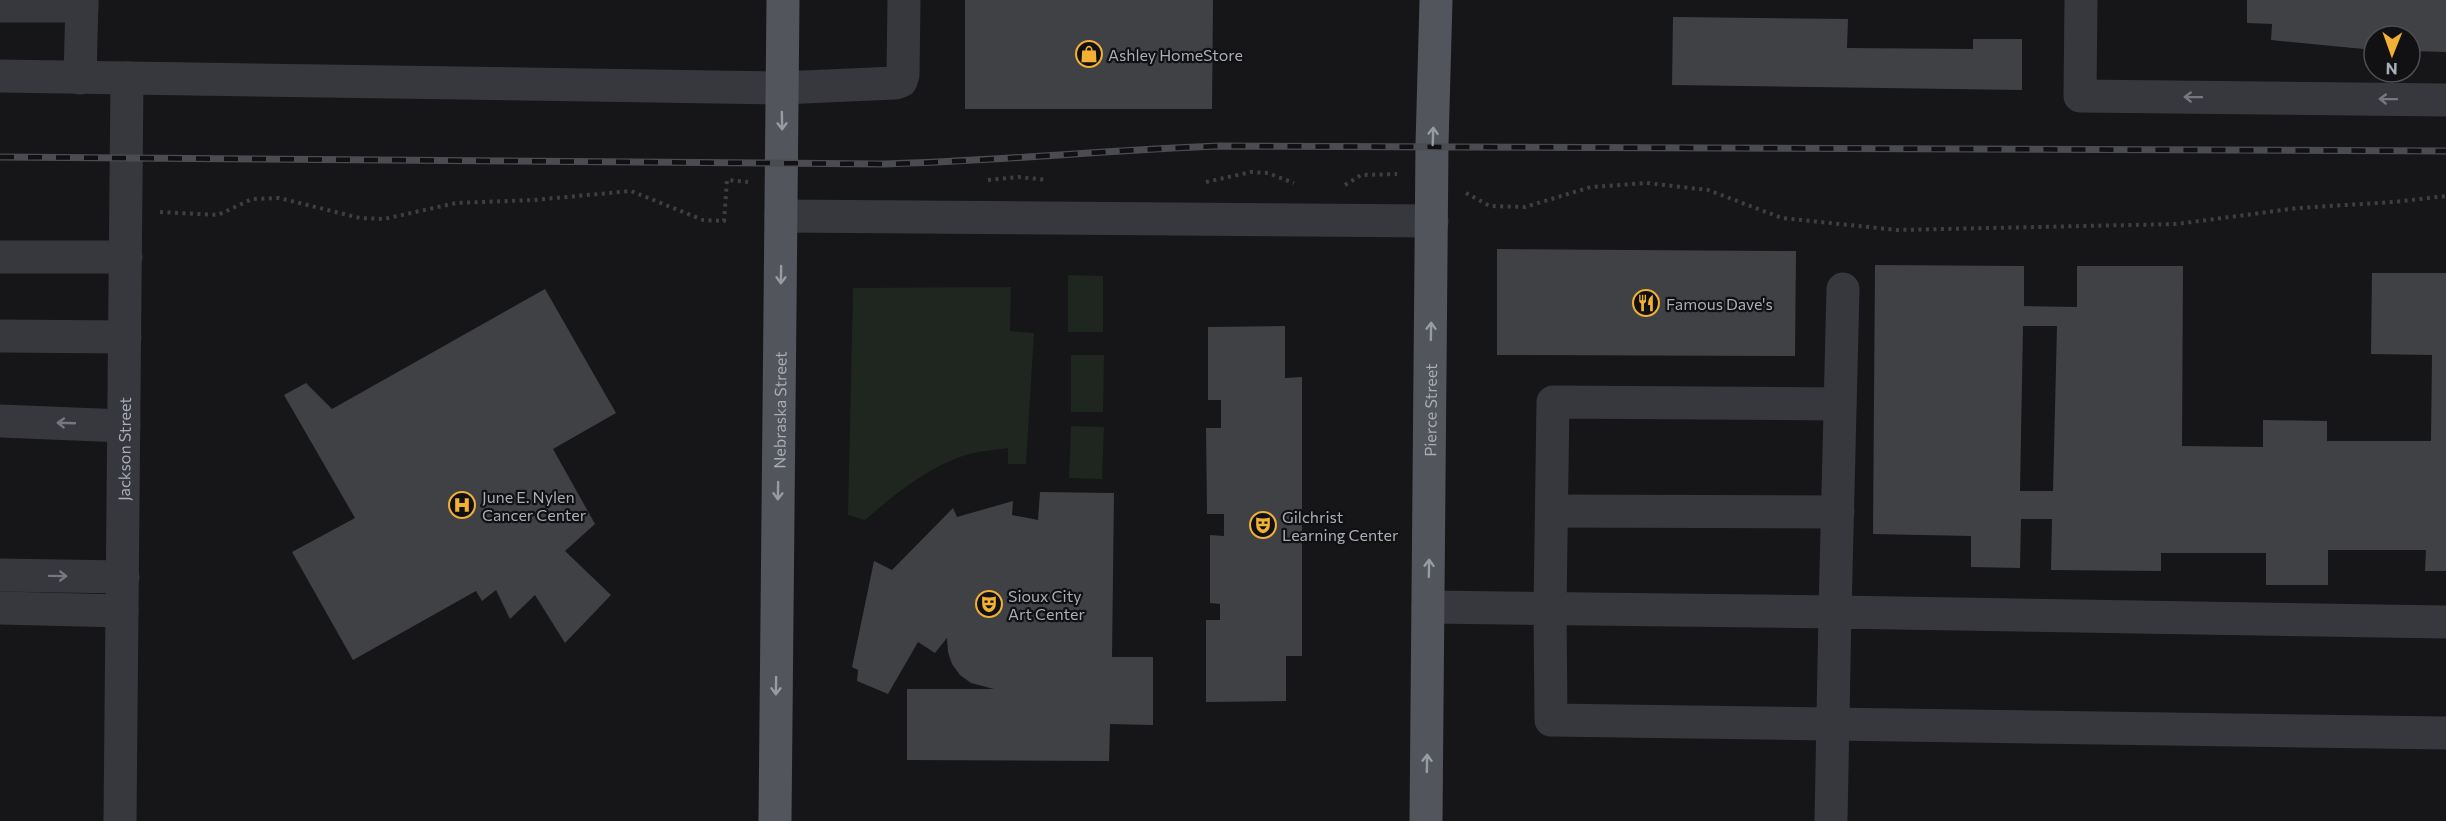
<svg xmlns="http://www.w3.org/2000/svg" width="2446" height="821" font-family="Commissioner,sans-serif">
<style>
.green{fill:#1e261f}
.building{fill:#404145;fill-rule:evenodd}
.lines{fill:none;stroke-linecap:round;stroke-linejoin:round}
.path{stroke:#3d3f44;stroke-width:4;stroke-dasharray:3 4.5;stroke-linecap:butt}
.minor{stroke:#37383d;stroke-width:33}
.major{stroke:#53555c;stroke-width:33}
.rail-casing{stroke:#4a4c52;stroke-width:7}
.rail{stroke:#111113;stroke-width:4.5;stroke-dasharray:14;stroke-linecap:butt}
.oneway{stroke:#757881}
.oneway2{stroke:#979ba6}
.labels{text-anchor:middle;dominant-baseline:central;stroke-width:4.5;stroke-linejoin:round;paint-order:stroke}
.poi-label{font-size:16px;fill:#a8adb8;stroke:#111113;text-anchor:start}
.street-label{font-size:16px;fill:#a8adb8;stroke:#111113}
</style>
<rect width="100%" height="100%" fill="#161618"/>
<g class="green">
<path d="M1068 275 1103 276V332H1068Z"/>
<path d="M1011 287 1010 331 1034 333 1026 464H1008V448C994 450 979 451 966 455 928 467 895 494 865 520L848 515 853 288Z"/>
<path d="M1071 355H1104L1103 412H1071Z"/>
<path d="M1071 426 1104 427 1102 479 1069 478Z"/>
</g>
<g class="building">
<path d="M965 0H1213L1212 109H965Z"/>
<path d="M2247 0H2446V52L2410 51V36H2374V50L2271 40 2272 24 2247 23Z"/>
<path d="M1673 17 1848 19 1847 48 1973 49V39H2022V90L1672 85Z"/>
<path d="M1497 249 1796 251 1795 356 1497 355Z"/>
<path d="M1875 265 2024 266V306L2077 307V266H2183L2182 446 2263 447V420L2327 421V441H2431L2432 355 2371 354 2372 273H2446V571H2425L2426 550H2328V585H2266V553H2161V571L2051 570 2052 519H2021L2020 568 1971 567V536L1873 534ZM2023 326H2057L2053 491H2020Z"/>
<path d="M545 289 616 413 553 449 595 524 565 551 611 595 565 643 535 595 510 619 496 590 482 601 476 591 353 660 292 552 355 518 284 395 306 383 332 409Z"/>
<path d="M1285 326V378L1302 377V656H1286V701L1206 702V620H1220V604L1210 603V535L1224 536V514H1207L1206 428H1221V400H1208V327Z"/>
<path d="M1040 492 1114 493 1112 657H1153V725L1110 724 1109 761 907 760V689H994L971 683 960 675 952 664 948 652 947 638 935 653 918 642 888 694 857 681 858 670 852 667 874 561 892 570 953 508 957 517 1013 501 1012 515 1038 520Z"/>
</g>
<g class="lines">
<g class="path">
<path d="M988 180 1019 177 1047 180"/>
<path d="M1206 182 1251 172 1268 173 1294 183"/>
<path d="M1345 185 1361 175 1397 174"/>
<path d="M1466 193 1490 206 1525 207 1591 187 1647 183 1708 190 1782 218 1897 230 2177 224 2298 208 2394 202 2446 196"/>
<path d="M160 212 218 215 252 199 279 198 360 218 384 219 456 203 534 200 631 191 703 220 724 221 727 180 748 182"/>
</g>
<g class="minor">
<path d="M2081 0 2080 96 2446 100"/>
<path d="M0 6H82"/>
<path d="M0 76 781 88 895 83 901 81 903 75 904 0"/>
<path d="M80 78 82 0"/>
<path d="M781 216 1432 221"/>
<path d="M0 257H126"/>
<path d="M0 336 125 337"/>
<path d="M1840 404 1553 402 1550 608 1551 720 2446 733"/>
<path d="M0 421 124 426"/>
<path d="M1552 511 1838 512"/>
<path d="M0 575 123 577"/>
<path d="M1428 607 1835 612 1843 289"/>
<path d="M0 608 122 611"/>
<path id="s1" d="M120 821 127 78"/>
<path d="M1831 821 1835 612 2446 622"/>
</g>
<g class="major">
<path id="s2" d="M775 821 783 0"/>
<path id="s3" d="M1426 821 1432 145 1436 0"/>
</g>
<defs>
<path id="rail" d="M0 157 885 164C997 161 1108 150 1220 146L2446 151"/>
</defs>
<use href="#rail" class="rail-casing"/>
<use href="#rail" class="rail"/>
</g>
<defs><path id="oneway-shaft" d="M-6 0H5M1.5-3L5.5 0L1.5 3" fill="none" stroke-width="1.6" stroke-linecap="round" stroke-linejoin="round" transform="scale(1.5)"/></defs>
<g class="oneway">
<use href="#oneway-shaft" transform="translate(2193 97) rotate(-179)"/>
<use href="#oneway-shaft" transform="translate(2388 99) rotate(-179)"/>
<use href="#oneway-shaft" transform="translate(66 423) rotate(-178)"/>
<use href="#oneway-shaft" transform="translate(58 576) rotate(1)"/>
</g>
<g class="oneway2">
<use href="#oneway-shaft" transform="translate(782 121) rotate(89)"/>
<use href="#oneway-shaft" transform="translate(1433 136) rotate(-88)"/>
<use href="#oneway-shaft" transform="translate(781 275) rotate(91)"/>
<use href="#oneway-shaft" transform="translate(1431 331) rotate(-89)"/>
<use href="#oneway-shaft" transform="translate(778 491) rotate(91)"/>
<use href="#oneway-shaft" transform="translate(1429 568) rotate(-89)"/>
<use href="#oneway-shaft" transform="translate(776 686) rotate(91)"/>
<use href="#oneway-shaft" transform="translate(1427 763) rotate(-89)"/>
</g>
<defs>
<symbol id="shop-ring" viewBox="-11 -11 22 22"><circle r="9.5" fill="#111113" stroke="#f2b134" stroke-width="1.5"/><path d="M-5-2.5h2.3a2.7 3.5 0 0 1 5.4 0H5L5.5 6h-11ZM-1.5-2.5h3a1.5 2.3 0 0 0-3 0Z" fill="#f2b134"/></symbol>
<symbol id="restaurant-ring" viewBox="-11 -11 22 22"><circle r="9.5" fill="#111113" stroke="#f2b134" stroke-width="1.5"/><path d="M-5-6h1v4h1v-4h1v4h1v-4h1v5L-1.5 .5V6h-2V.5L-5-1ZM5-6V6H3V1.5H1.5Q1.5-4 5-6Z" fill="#f2b134"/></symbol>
<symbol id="hospital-ring" viewBox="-11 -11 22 22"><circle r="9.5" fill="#111113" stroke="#f2b134" stroke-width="1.5"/><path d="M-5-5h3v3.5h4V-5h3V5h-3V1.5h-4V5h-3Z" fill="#f2b134"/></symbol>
<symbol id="theatre-ring" viewBox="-11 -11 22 22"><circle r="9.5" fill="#111113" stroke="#f2b134" stroke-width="1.5"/><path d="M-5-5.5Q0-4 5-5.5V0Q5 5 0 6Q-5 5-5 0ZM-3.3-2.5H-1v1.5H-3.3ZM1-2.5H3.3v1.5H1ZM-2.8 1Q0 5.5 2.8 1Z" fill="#f2b134"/></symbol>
</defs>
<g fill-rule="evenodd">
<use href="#shop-ring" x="1074" y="39" width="30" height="30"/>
<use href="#restaurant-ring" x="1631" y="288" width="30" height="30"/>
<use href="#hospital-ring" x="447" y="490" width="30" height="30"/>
<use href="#theatre-ring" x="1248" y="510" width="30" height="30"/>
<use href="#theatre-ring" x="974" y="589" width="30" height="30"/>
</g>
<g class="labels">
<g class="poi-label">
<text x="1108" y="54">Ashley HomeStore</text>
<text x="1666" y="303">Famous Dave's</text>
<text x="482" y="496">June E. Nylen<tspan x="482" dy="18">Cancer Center</tspan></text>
<text x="1282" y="516">Gilchrist<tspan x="1282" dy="18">Learning Center</tspan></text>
<text x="1008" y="595">Sioux City<tspan x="1008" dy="18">Art Center</tspan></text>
</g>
<g class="street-label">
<text stroke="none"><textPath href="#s2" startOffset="411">Nebraska Street</textPath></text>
<text stroke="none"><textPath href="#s3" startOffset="411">Pierce Street</textPath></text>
<text stroke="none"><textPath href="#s1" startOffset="372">Jackson Street</textPath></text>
</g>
</g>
<g transform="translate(2392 54) rotate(181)"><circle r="28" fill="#111113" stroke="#4d4f55" stroke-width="1.5"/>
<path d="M0-4.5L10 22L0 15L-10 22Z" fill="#f2b134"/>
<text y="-9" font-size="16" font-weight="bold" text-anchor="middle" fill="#a8adb8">N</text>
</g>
</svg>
